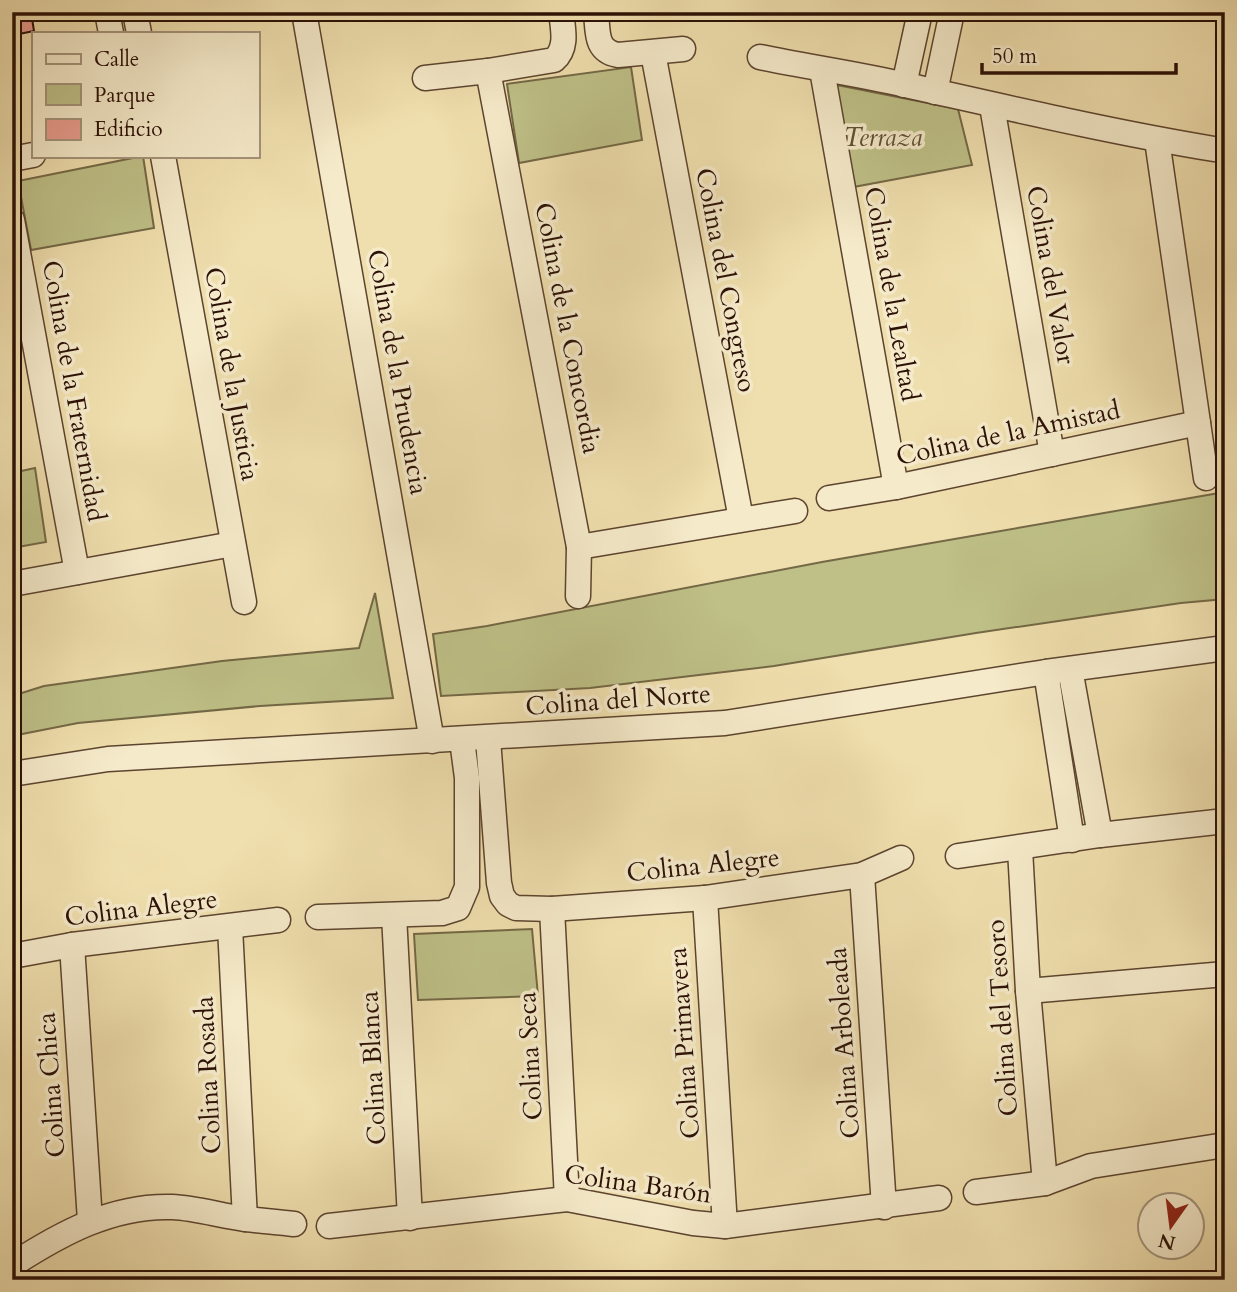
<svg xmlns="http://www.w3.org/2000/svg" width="1237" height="1292" font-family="Cardo,serif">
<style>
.green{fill:#bec087;stroke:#746846;stroke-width:2}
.building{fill:#e99d8e;stroke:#2b1005;stroke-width:2}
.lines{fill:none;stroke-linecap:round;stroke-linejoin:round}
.minor-casing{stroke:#5c442f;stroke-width:27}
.minor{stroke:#f5eaca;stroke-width:24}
.labels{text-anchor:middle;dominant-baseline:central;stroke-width:7;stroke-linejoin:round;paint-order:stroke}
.park-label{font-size:26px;font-style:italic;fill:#5e4e32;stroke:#f5eaca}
.street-label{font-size:26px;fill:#2b1005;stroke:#f5eaca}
</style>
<rect width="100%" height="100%" fill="#f0dfae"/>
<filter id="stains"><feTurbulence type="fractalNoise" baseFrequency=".00286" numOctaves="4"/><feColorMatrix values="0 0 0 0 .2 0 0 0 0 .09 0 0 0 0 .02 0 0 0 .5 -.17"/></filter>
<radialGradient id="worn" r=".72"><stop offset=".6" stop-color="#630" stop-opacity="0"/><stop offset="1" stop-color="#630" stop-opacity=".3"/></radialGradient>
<g class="green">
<path d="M631 67 642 140 519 163 507 84Z"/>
<path d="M832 84 958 109 972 165 848 188Z"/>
<path d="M143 156 154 228 31 250 18 181Z"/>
<path d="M35 468 46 542 12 548V473Z"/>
<path d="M1225 492V599L1181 603 976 633 774 666 590 688 441 696 433 634 487 626 822 562Z"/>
<path d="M375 593 393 698 260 706 78 723 12 736V696L44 686 222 661 359 648Z"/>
<path d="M532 929 538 996 418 1000 414 934Z"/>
</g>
<path class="building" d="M12 12H31L34 31 14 35Z"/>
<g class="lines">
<defs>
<g id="minor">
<path d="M107 12 111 33"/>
<path d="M135 12 139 33"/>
<path d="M304 12 432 741"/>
<path d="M596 12C598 32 595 51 618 55L683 49"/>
<path d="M653 53 741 519"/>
<path d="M760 57C809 67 858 74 906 85 1009 108 1111 132 1214 149"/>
<path d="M822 70 896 487"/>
<path d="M488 71 579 547 578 596"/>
<path d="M425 78 488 71 554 60C568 48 563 29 561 12"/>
<path d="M904 85 920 12"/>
<path d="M935 92 952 12"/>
<path d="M992 106 1052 454"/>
<path d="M1157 140 1206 478"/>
<path d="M163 156 244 602"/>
<path d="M12 159 33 155"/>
<path d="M12 220 77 572"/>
<path d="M829 498 896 487 1198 423"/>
<path d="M579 547 795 511"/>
<path d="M12 584 233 544"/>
<path d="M1070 669 1100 835"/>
<path d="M1046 672 1072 840"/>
<path d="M488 739 499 883 502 896 508 904 516 908 552 909 705 898 862 875 901 858"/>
<path d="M12 774 108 759 725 723 1046 672 1225 648"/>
<path d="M1020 849 1028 991 1045 1183"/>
<path d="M958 856 1100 835 1225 821"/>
<path d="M862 875 884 1207"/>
<path d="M705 898 725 1226"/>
<path d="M552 909 567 1199"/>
<path d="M394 915 410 1218"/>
<path d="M318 917 442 913 458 908 467 887V778L462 740"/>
<path d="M230 927 245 1219"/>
<path d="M72 945 90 1221"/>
<path d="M12 956 72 945 278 920"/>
<path d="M1028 991 1225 974"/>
<path d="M976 1192 1045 1183 1091 1166 1225 1145"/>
<path d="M329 1226 567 1199 693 1223 725 1226 939 1198"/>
<path d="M12 1265C60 1234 112 1205 172 1207 197 1208 221 1216 246 1219 262 1221 278 1222 294 1224"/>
</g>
</defs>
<use href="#minor" class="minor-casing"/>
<use href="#minor" class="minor"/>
</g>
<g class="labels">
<g class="park-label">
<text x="883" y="137">Terraza</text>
</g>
<g class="street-label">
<text transform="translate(1051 275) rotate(80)">Colina del Valor</text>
<text transform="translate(726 280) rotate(79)">Colina del Congreso</text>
<text transform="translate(892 294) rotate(80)">Colina de la Lealtad</text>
<text transform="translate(568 328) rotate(79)">Colina de la Concordia</text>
<text transform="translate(398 372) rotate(80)">Colina de la Prudencia</text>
<text transform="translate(232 374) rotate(80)">Colina de la Justicia</text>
<text transform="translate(74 391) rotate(80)">Colina de la Fraternidad</text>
<text transform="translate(1008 433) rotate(-12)">Colina de la Amistad</text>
<text transform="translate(618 700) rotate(-4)">Colina del Norte</text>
<text transform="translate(703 865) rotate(-6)">Colina Alegre</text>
<text transform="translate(141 908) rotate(-7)">Colina Alegre</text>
<text transform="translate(1002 1018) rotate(-94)">Colina del Tesoro</text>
<text transform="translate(684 1043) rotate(-94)">Colina Primavera</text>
<text transform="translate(844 1043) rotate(-94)">Colina Arboleada</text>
<text transform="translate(530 1056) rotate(-93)">Colina Seca</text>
<text transform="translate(373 1068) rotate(-93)">Colina Blanca</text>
<text transform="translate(208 1075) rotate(-93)">Colina Rosada</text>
<text transform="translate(51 1085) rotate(-94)">Colina Chica</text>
<text transform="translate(638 1184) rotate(8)">Colina Barón</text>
</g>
</g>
<rect width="1237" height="1292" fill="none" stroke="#f0dfae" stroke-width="42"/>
<rect x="14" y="14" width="1209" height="1264" fill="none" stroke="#2b1005" stroke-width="3.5"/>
<rect x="21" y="21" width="1195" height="1250" fill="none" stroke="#2b1005" stroke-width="2"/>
<rect x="32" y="32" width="228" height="126" fill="#f5eaca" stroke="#a4937b" stroke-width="2"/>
<rect x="46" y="54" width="35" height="10" fill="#f5eaca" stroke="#a4937b" stroke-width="2"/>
<text x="94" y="66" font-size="21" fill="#2b1005">Calle</text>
<rect x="46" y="84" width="35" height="21" fill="#bec087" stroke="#a4937b" stroke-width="2"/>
<text x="94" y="102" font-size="21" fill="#2b1005">Parque</text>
<rect x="46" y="119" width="35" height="21" fill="#e99d8e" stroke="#a4937b" stroke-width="2"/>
<text x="94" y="136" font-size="21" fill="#2b1005">Edificio</text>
<g transform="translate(1171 1226) rotate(194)"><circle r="33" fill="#f5eaca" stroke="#a4937b" stroke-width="2"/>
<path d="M0-5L12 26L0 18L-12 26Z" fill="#8f2418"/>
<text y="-10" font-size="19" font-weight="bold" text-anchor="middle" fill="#2b1005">N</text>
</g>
<path d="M982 63v10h194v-10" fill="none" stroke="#2b1005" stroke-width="3.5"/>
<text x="992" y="63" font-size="21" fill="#2b1005" stroke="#f5eaca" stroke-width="5" paint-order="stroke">50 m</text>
<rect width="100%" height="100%" filter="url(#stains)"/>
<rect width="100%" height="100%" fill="url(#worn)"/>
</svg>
